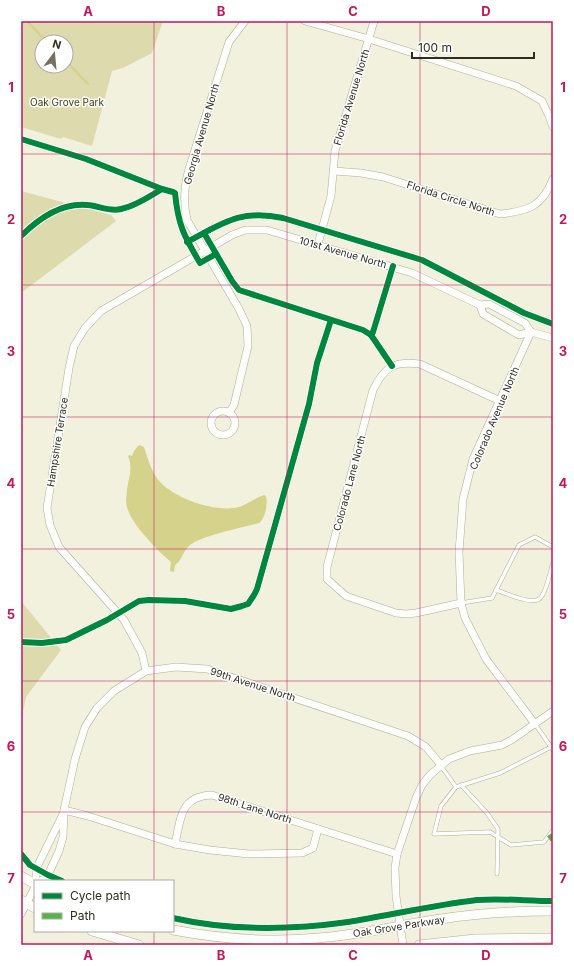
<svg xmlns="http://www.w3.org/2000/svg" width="574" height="966" font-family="Inter,sans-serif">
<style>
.green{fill:#dddaae;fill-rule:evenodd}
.water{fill:#d5d28c}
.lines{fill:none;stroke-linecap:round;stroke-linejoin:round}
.stream{stroke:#d5d28c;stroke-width:2.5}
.service-casing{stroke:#aeae9e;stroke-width:4.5}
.minor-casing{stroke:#aeae9e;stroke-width:8}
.tertiary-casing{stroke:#aeae9e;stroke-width:10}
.service{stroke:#fdfdfa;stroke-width:3.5}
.minor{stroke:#fdfdfa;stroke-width:7}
.tertiary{stroke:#fdfdfa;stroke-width:9}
.quiet{stroke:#56b245;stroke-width:5;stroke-dasharray:10 5;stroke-linecap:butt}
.cycleway-casing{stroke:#fff;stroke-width:8}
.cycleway{stroke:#00873e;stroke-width:6}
.grid{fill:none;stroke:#c2185b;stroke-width:1;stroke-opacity:0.55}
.labels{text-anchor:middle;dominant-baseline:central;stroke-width:3;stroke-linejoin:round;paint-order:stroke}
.street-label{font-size:10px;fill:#2e2d1f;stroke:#fff}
.park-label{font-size:10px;fill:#3f3c15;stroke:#fff}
.neatline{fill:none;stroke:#c2185b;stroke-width:1.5}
.grid-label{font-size:13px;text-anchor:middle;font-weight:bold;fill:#c2185b}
</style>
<rect width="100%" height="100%" fill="#f2f1dd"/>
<g class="green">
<path d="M21 21H163L152 53 123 68 112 71 92 146 63 137 61 139 21 127ZM42 42H66V66H42Z"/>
<path d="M21 191 111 215 116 221 21 293Z"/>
<path d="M21 601 61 650 26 697 21 722Z"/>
</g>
<path class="water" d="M139 445 144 447C148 459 152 474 161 483 177 499 216 513 239 507 248 504 255 498 264 495L266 496C268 504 265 519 259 523 241 528 204 535 190 545 183 550 182 561 175 565L174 572 170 571 171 562C158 551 131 524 127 507 125 501 127 495 127 489 129 477 133 467 128 456L130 455 132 456 134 451Z"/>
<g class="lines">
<g class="stream">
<path d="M27 21 47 42"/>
<path d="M66 61 88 84"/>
</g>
<defs>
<g id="service">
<path d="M496 590C506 593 536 608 542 596 547 588 550 573 553 563"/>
<path d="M461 603 492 598 519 545 535 537 553 547"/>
<path d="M535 724 551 747"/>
<path d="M553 750 551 747 500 773 456 787 441 806 434 834 490 832 511 845 544 842 553 830"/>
<path d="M441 766 456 787"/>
<path d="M461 785 487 813 498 829 497 874"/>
</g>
<g id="minor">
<path d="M305 21 369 39 516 86 542 101 549 116 553 127"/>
<path d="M334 171 361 173 383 177 500 214C528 211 542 207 553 179"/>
<path d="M318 244 331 196 335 151 374 21"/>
<path d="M480 305 483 314 519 335 531 332 553 338"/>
<path d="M531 332 473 459 463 499 459 552 461 603 465 618 486 659 535 724"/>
<circle cx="223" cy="423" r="12"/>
<path d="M229 413 234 405 248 346 247 326 239 309 187 220C183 202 184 186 189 169L229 42 245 21"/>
<path d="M461 603 416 613 406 614 396 613 346 596 327 579V567L373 390C385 366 394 361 420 364L500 401"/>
<path d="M146 671 142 653 124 620 59 547 50 525 47 508 69 368 74 346 85 328 101 311 232 235 245 230H267L412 273 480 305 489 304 525 323 531 332"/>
<path d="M64 810 88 816 175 844 210 850 249 854 302 853 313 848 318 829"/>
<path d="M175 844C181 818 180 796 212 795L397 854"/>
<path d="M36 881V869L63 814"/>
<path d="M41 881 48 875 59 851 63 837 64 810 75 759 85 727 97 708 114 691 146 671 176 667 207 669 408 736 426 747 441 765"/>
<path d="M21 914 35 887"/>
<path d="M403 945 396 896 395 868 397 854 416 798 422 785 430 775 449 759 470 751 502 745 513 739 553 711"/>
</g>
<g id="tertiary">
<path d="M21 876 35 884"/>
<path d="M21 900 35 908"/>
<path d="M173 930C221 939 269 943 318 938 359 935 400 925 441 919 478 913 516 911 553 911"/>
<path d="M92 931 139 945"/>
<path d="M419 945 475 939 553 938"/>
</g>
</defs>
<use href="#service" class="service-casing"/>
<use href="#minor" class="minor-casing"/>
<use href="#tertiary" class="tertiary-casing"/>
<use href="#service" class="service"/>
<use href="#minor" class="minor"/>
<use href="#tertiary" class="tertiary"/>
<path class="quiet" d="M549 835 553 840"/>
<defs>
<g id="cycleway">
<path d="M21 139 86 159 162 189 173 192 175 193C178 225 184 236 200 263L216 254"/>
<path d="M204 233 232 281 239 290 363 330 371 335 392 366"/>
<path d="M21 236C38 219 62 202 88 205 99 206 110 212 121 209 136 206 150 196 162 189"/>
<path d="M187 242C223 223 240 209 283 218L422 260 524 313 553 324"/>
<path d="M371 335 373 332 393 266"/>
<path d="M21 642 42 643 66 640 107 620 139 601 149 600 185 601 231 609 242 606 248 604 254 595 257 589 309 404 317 363 331 320"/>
<path d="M21 854 30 865 48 875 62 881"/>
<path d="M173 918C230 931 291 930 348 922 391 915 434 905 477 900 502 898 528 901 553 901"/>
</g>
</defs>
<use href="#cycleway" class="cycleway-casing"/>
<use href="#cycleway" class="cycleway"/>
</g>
<path class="grid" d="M154 21V881M287 21V945M420 21V945M21 154H553M21 285H553M21 417H553M21 549H553M21 681H553M21 812H553M154 931V945"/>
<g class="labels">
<g class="street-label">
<text transform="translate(351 97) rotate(-73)">Florida Avenue North</text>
<text transform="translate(201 134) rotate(-74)">Georgia Avenue North</text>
<text transform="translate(451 198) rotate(18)">Florida Circle North</text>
<text transform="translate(343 252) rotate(16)">101st Avenue North</text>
<text transform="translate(494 418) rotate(-67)">Colorado Avenue North</text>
<text transform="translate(57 442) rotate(-81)">Hampshire Terrace</text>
<text transform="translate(349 483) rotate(-75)">Colorado Lane North</text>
<text transform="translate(253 684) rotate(18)">99th Avenue North</text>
<text transform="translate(255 808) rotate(18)">98th Lane North</text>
<text transform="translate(399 926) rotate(-9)">Oak Grove Parkway</text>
</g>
<g class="park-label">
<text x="67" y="102">Oak Grove Park</text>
</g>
</g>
<rect width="574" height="966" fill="none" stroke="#ffffff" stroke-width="44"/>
<rect x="34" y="880" width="140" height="52" fill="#ffffff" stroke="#ababa5"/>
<rect x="42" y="893" width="20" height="6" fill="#00873e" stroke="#ababa5"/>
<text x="70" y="900" font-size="12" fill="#2e2d1f">Cycle path</text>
<rect x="42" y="913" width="20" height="6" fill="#56b245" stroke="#ababa5"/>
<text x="70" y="920" font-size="12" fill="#2e2d1f">Path</text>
<g transform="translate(54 54) rotate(16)"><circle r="19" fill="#ffffff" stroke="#ababa5"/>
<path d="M0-3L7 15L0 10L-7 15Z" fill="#737262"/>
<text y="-6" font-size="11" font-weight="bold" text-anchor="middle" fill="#2e2d1f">N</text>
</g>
<path d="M412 52v6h122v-6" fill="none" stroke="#2e2d1f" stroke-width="2"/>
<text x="418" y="52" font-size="12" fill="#2e2d1f" stroke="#ffffff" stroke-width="3" paint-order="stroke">100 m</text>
<rect x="22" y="22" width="530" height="922" class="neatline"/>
<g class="grid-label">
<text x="88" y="16">A</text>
<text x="221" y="16">B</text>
<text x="353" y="16">C</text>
<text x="486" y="16">D</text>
<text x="11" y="92">1</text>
<text x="563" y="92">1</text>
<text x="11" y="224">2</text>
<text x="563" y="224">2</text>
<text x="11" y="356">3</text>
<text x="563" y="356">3</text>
<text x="11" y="488">4</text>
<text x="563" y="488">4</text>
<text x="11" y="619">5</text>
<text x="563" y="619">5</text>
<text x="11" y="751">6</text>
<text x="563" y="751">6</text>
<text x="11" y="883">7</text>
<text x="563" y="883">7</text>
<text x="88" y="960">A</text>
<text x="221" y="960">B</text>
<text x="353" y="960">C</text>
<text x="486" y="960">D</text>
</g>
</svg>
